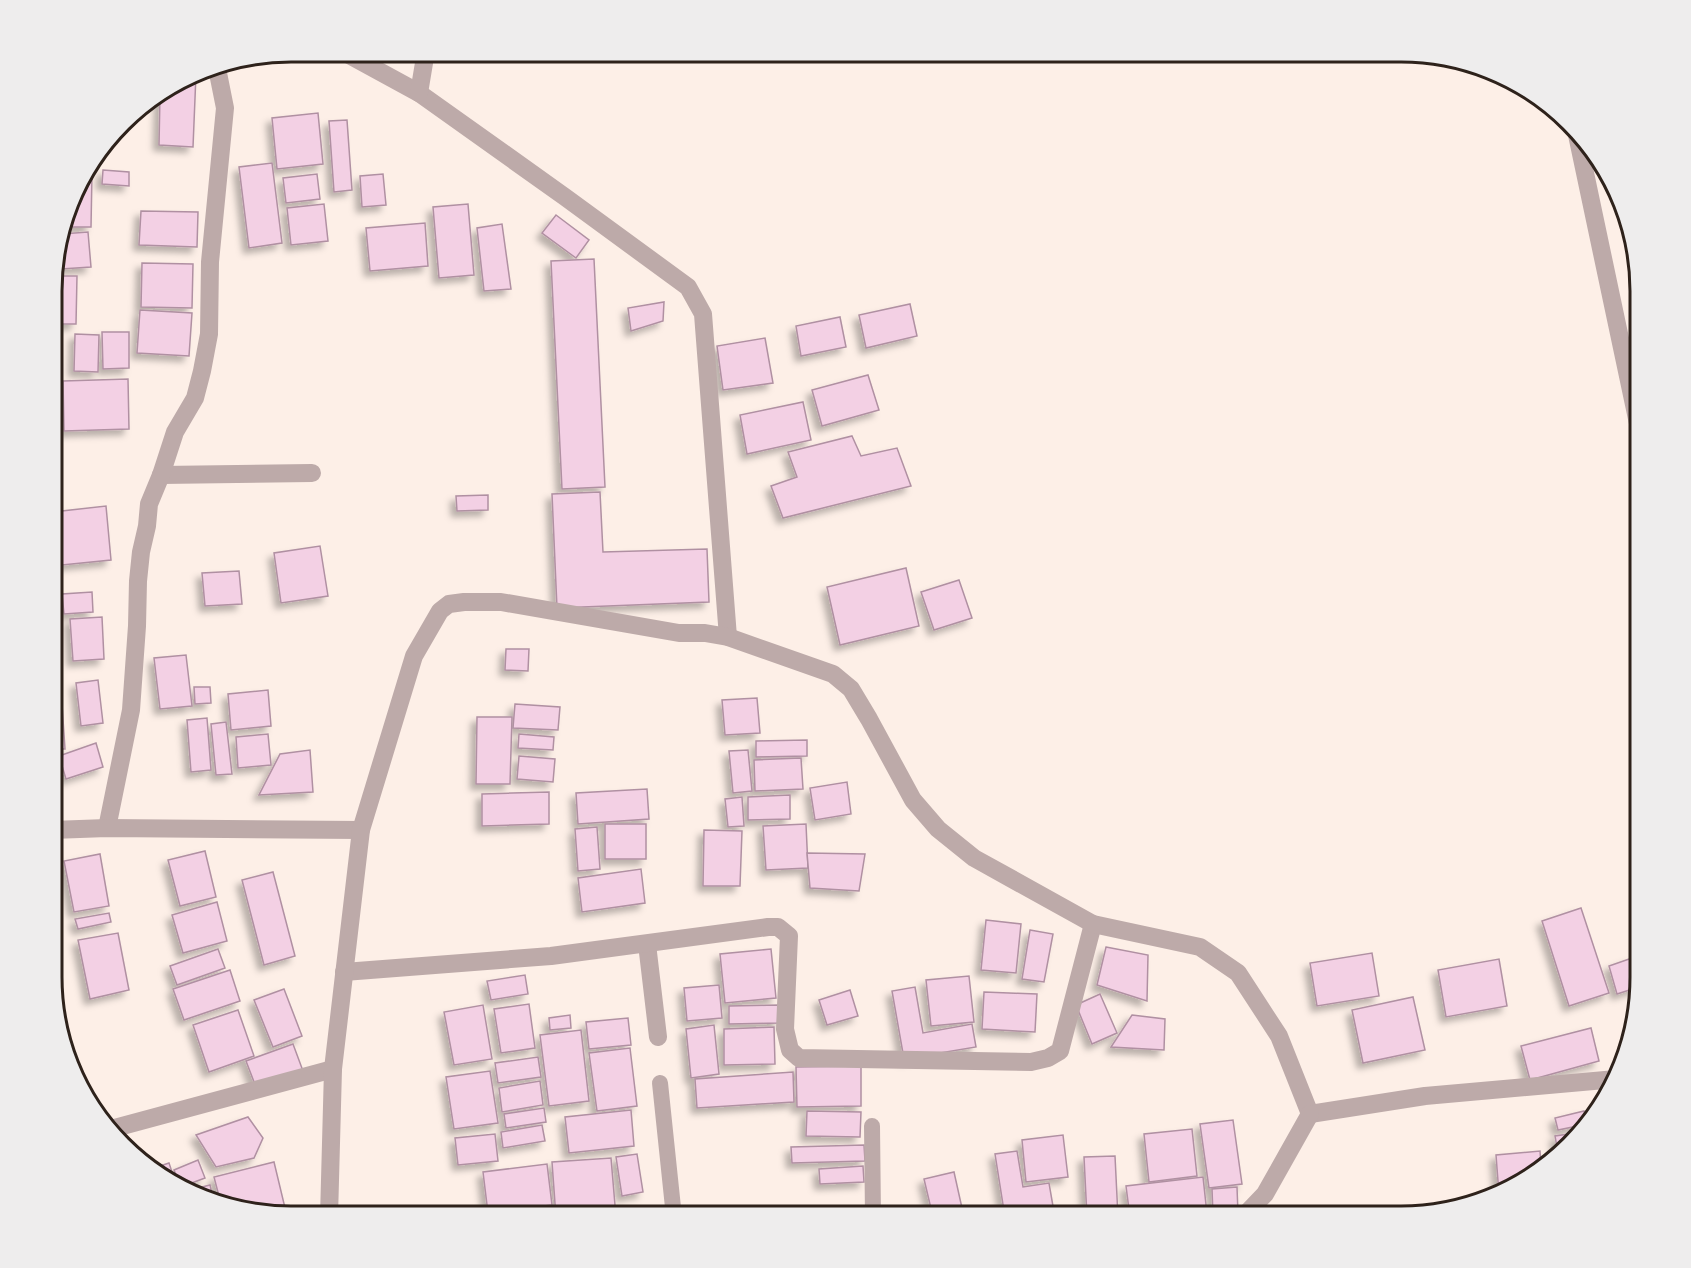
<svg xmlns="http://www.w3.org/2000/svg" width="1691" height="1268" font-family="'Archivo Narrow',sans-serif">
<style>
.building{fill:#f3d0e4;stroke:#b090a2;stroke-width:1.5;filter:url(#shadow)}
.lines{fill:none;stroke-linecap:round;stroke-linejoin:round}
.lane{stroke:#bdaaa9;stroke-width:16}
.street{stroke:#bdaaa9;stroke-width:18}
.rim{fill:none;stroke:#2e221b;stroke-width:3}
</style>
<defs>
<filter id="shadow"><feDropShadow dx="-5.5" dy="5.5" stdDeviation="3" flood-color="#0004"/></filter>
</defs>
<rect width="100%" height="100%" fill="#fdefe7"/>
<g class="building">
<path d="M196 74 193 147 159 145 160 95Z"/>
<path d="M318 113 323 164 277 169 272 118Z"/>
<path d="M347 120 352 190 334 192 329 121Z"/>
<path d="M272 163 282 243 249 248 239 167Z"/>
<path d="M103 170 129 172V186L102 184Z"/>
<path d="M82 174H92L91 227H71L72 203Z"/>
<path d="M317 174 320 199 286 203 283 178Z"/>
<path d="M383 174 386 205 362 207 360 176Z"/>
<path d="M324 204 328 241 291 245 287 208Z"/>
<path d="M468 204 474 275 439 278 433 207Z"/>
<path d="M141 211 198 212 197 247 139 245Z"/>
<path d="M556 215 589 240 576 258 542 233Z"/>
<path d="M425 223 428 266 370 271 366 228Z"/>
<path d="M502 224 511 289 484 291 477 228Z"/>
<path d="M88 232 91 267 61 269 58 244 62 234Z"/>
<path d="M594 259 605 487 562 489 551 261Z"/>
<path d="M142 263 193 264 192 308 141 307Z"/>
<path d="M60 276H77L76 324H59Z"/>
<path d="M664 302 663 321 631 331 628 308Z"/>
<path d="M910 304 917 336 866 348 859 315Z"/>
<path d="M140 310 192 313 189 356 137 353Z"/>
<path d="M840 317 846 347 801 356 796 326Z"/>
<path d="M102 332H129V368L103 369Z"/>
<path d="M75 334 99 335 98 372 74 371Z"/>
<path d="M765 338 773 383 723 390 717 346Z"/>
<path d="M868 375 879 410 822 426 812 390Z"/>
<path d="M128 379 129 429 64 431 63 381Z"/>
<path d="M803 402 811 440 747 454 740 415Z"/>
<path d="M852 436 861 456 897 448 911 486 783 518 771 486 797 477 788 452Z"/>
<path d="M600 492 603 552 707 549 709 602 557 608 552 494Z"/>
<path d="M488 495V510L457 511 456 496Z"/>
<path d="M106 506 111 560 52 566 53 512Z"/>
<path d="M320 546 328 596 281 603 274 553Z"/>
<path d="M906 568 919 626 840 645 827 587Z"/>
<path d="M239 571 242 604 205 606 202 573Z"/>
<path d="M959 580 972 618 934 630 921 592Z"/>
<path d="M92 592 93 612 64 614 62 594Z"/>
<path d="M102 617 104 659 73 661 70 619Z"/>
<path d="M52 641 55 661H52Z"/>
<path d="M506 649H529L528 671 505 670Z"/>
<path d="M186 655 192 706 160 709 154 658Z"/>
<path d="M52 675H60L65 749H52Z"/>
<path d="M98 680 103 723 81 726 76 683Z"/>
<path d="M194 687H210L211 703 195 704Z"/>
<path d="M268 690 271 726 231 730 228 694Z"/>
<path d="M757 698 760 733 725 735 722 700Z"/>
<path d="M515 704 560 707 558 730 513 728Z"/>
<path d="M477 717H512L510 784H476Z"/>
<path d="M207 718 211 770 191 772 187 720Z"/>
<path d="M226 722 232 774 216 775 211 724Z"/>
<path d="M268 734 271 765 238 768 236 737Z"/>
<path d="M519 734 554 737 553 750 518 748Z"/>
<path d="M807 740V756L756 757V741Z"/>
<path d="M96 743 103 767 66 779 59 756Z"/>
<path d="M310 750 313 792 259 795 280 754Z"/>
<path d="M748 750 752 791 733 793 729 751Z"/>
<path d="M519 756 555 759 553 782 517 779Z"/>
<path d="M801 758 803 789 755 791 754 760Z"/>
<path d="M847 782 851 814 815 820 810 788Z"/>
<path d="M647 789 649 819 578 824 576 793Z"/>
<path d="M549 792V824L482 826V794Z"/>
<path d="M790 795V819L748 820V797Z"/>
<path d="M742 797 744 826 728 827 725 799Z"/>
<rect x="605" y="824" width="41" height="35"/>
<path d="M806 824 808 868 766 870 763 826Z"/>
<path d="M597 827 600 869 578 871 575 829Z"/>
<path d="M704 830 742 831 740 886H703Z"/>
<path d="M205 851 216 897 180 906 168 860Z"/>
<path d="M807 853 865 854 859 891 810 888Z"/>
<path d="M100 854 109 906 74 912 64 861Z"/>
<path d="M641 869 645 903 582 912 578 878Z"/>
<path d="M273 872 295 956 264 965 242 880Z"/>
<path d="M217 902 227 941 183 953 172 915Z"/>
<path d="M1581 908 1609 993 1569 1006 1542 921Z"/>
<path d="M109 913 111 922 78 929 75 919Z"/>
<path d="M986 920 1021 924 1016 973 981 970Z"/>
<path d="M1030 930 1053 934 1044 982 1022 979Z"/>
<path d="M118 933 129 990 90 999 78 940Z"/>
<path d="M1106 947 1148 955 1147 1001 1097 985Z"/>
<path d="M218 949 225 968 177 985 170 966Z"/>
<path d="M771 949 776 998 725 1003 720 954Z"/>
<path d="M1372 953 1379 996 1317 1006 1310 963Z"/>
<path d="M1632 958 1639 981V987L1617 994 1609 966Z"/>
<path d="M1499 959 1507 1006 1446 1017 1438 970Z"/>
<path d="M230 970 240 1001 184 1020 173 989Z"/>
<path d="M525 975 528 994 491 1000 487 981Z"/>
<path d="M969 976 974 1022 931 1026 926 980Z"/>
<path d="M719 985 722 1018 687 1021 684 988Z"/>
<path d="M915 987 923 1033 972 1024 976 1047 904 1059 892 991Z"/>
<path d="M284 989 302 1036 273 1047 254 1000Z"/>
<path d="M850 990 858 1016 827 1025 819 1000Z"/>
<path d="M984 992 1037 994 1035 1032 982 1029Z"/>
<path d="M1100 994 1117 1033 1092 1044 1076 1005Z"/>
<path d="M1413 997 1425 1050 1363 1063 1352 1010Z"/>
<path d="M529 1004 535 1048 501 1053 494 1009Z"/>
<path d="M483 1005 492 1059 454 1065 444 1012Z"/>
<path d="M778 1005 779 1023 729 1024V1006Z"/>
<path d="M238 1010 254 1056 209 1072 193 1025Z"/>
<path d="M570 1015 571 1028 550 1030 549 1018Z"/>
<path d="M1132 1015 1165 1019 1164 1050 1111 1047Z"/>
<path d="M628 1018 631 1045 589 1049 586 1022Z"/>
<path d="M714 1025 719 1074 691 1078 686 1029Z"/>
<path d="M774 1027 775 1064 724 1065V1029Z"/>
<path d="M1591 1028 1599 1061 1530 1080 1521 1046Z"/>
<path d="M581 1030 589 1101 549 1106 540 1035Z"/>
<path d="M293 1044 303 1071 256 1087 246 1061Z"/>
<path d="M630 1048 637 1106 597 1111 589 1053Z"/>
<path d="M538 1057 541 1077 498 1083 495 1063Z"/>
<path d="M861 1066V1106L797 1107 796 1067Z"/>
<path d="M490 1071 498 1123 454 1129 446 1077Z"/>
<path d="M793 1072 794 1102 697 1108 695 1079Z"/>
<path d="M540 1081 543 1105 502 1112 499 1088Z"/>
<path d="M544 1108 546 1122 506 1128 504 1114Z"/>
<path d="M631 1110 634 1146 569 1153 565 1117Z"/>
<path d="M807 1111 861 1112 860 1137 806 1136Z"/>
<path d="M1584 1111 1587 1124 1558 1130 1555 1118Z"/>
<path d="M248 1117 263 1138 254 1158 216 1167 196 1135Z"/>
<path d="M1233 1120 1242 1184 1209 1188 1200 1124Z"/>
<path d="M542 1125 545 1141 503 1148 501 1132Z"/>
<path d="M1192 1129 1197 1176 1149 1182 1144 1134Z"/>
<path d="M1583 1132 1581 1135 1558 1153 1555 1136Z"/>
<path d="M495 1134 498 1161 458 1165 455 1138Z"/>
<path d="M1063 1135 1068 1177 1026 1182 1022 1140Z"/>
<path d="M864 1145 865 1161 792 1163 791 1147Z"/>
<path d="M1017 1151 1023 1187 1049 1183 1054 1212 1027 1217H1005L995 1154Z"/>
<path d="M1540 1151 1541 1166 1506 1192 1499 1194 1496 1155Z"/>
<path d="M637 1154 643 1192 622 1196 616 1157Z"/>
<path d="M1115 1156 1118 1217H1087L1084 1157Z"/>
<path d="M611 1158 616 1217H556L552 1162Z"/>
<path d="M198 1160 205 1178 181 1187 174 1170Z"/>
<path d="M274 1162 286 1212 272 1216 221 1204 214 1177Z"/>
<path d="M169 1163 176 1184 151 1169Z"/>
<path d="M547 1164 552 1205 488 1213 483 1172Z"/>
<path d="M863 1166 864 1182 820 1184 819 1169Z"/>
<path d="M954 1172 964 1217H933L924 1179Z"/>
<path d="M1203 1177 1207 1214 1185 1217H1130L1126 1186Z"/>
<path d="M210 1185 214 1202 199 1199 186 1191Z"/>
<path d="M1237 1187 1238 1213 1213 1215 1212 1189Z"/>
</g>
<g class="lines">
<g class="lane">
<path d="M660 1083 674 1217"/>
<path d="M872 1126 873 1217"/>
</g>
<g class="street">
<path d="M342 51 419 93 565 197 688 287 703 314 728 637"/>
<path d="M419 93 426 51"/>
<path d="M1577 135 1640 433"/>
<path d="M161 475 312 473"/>
<path d="M107 828 131 710 137 626 138 581 141 552 147 526 149 504 161 475 175 432 195 398 202 371 209 334 210 262 225 108 216 63"/>
<path d="M52 830 107 828 361 830"/>
<path d="M647 944 658 1037"/>
<path d="M344 972 551 956 768 927H778L789 936 785 1029 790 1050 799 1058 1031 1062 1048 1058 1060 1051 1093 924"/>
<path d="M111 1129 333 1069"/>
<path d="M329 1217 333 1069 361 830 414 656 440 611 449 604 464 602H501L679 633H705L728 637 833 674 851 689 869 719 913 800 938 829 974 858 1093 924 1200 947 1238 973 1279 1036 1310 1114 1425 1096 1616 1079"/>
<path d="M1243 1217 1265 1194 1310 1114"/>
</g>
</g>
<path d="M0 0H1691V1268H0ZM291 62H1401A229 229 0 0 1 1630 291V977A229 229 0 0 1 1401 1206H291A229 229 0 0 1 62 977V291A229 229 0 0 1 291 62Z" fill="#eeeded" fill-rule="evenodd"/>
<path class="rim" d="M291 62H1401A229 229 0 0 1 1630 291V977A229 229 0 0 1 1401 1206H291A229 229 0 0 1 62 977V291A229 229 0 0 1 291 62Z"/>
</svg>
